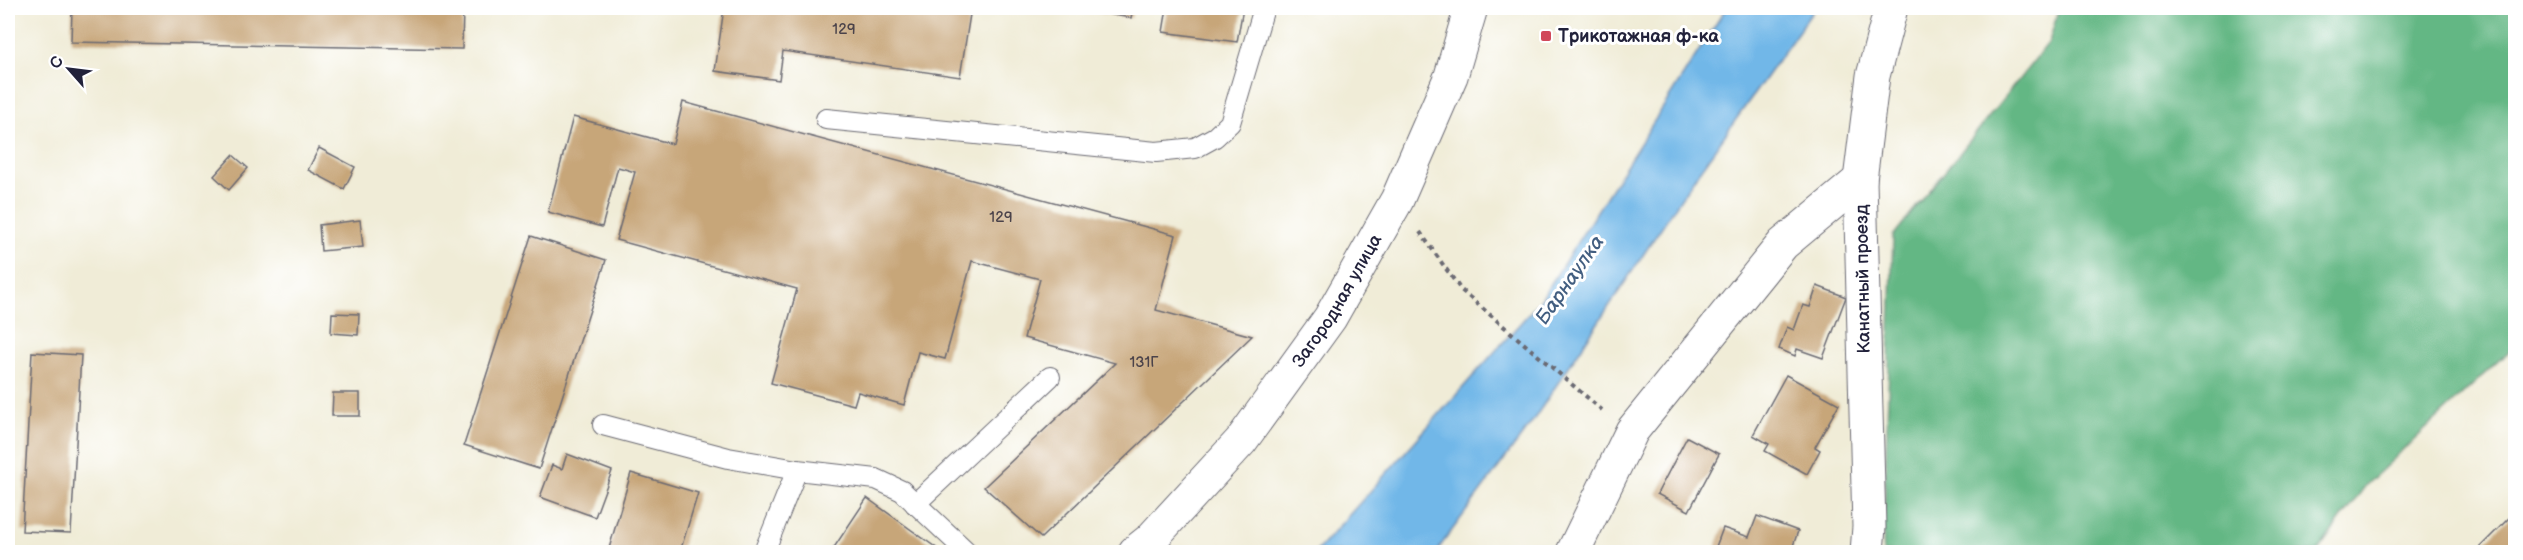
<svg xmlns="http://www.w3.org/2000/svg" width="2523" height="560" font-family="'Balsamiq Sans',sans-serif">
<style>
.forest{fill:#64b784;stroke:#436c60;stroke-width:1.5}
.water{fill:#71b7e8;stroke:#4a6c92;stroke-width:1.5}
.building{fill:#c7a679}
.lines{fill:none;stroke-linecap:round;stroke-linejoin:round}
.service-casing{stroke:#6a6972;stroke-width:22}
.minor-casing{stroke:#6a6972;stroke-width:35}
.secondary-casing{stroke:#6a6972;stroke-width:35}
.path{stroke:#6a6972;stroke-width:4;stroke-dasharray:4.5 4.5;stroke-linecap:butt}
.service{stroke:#fff;stroke-width:20}
.minor{stroke:#fff;stroke-width:33}
.secondary{stroke:#fff;stroke-width:33}
.poi-dot{fill:#d1495b;stroke:#fff;stroke-width:2}
.labels{text-anchor:middle;dominant-baseline:central;stroke-width:6;stroke-linejoin:round;paint-order:stroke}
.number-label{font-size:15px;fill:#4b434a}
.poi-label{font-size:18px;font-weight:bold;fill:#22223b;stroke:#fff;text-anchor:start}
.street-label{font-size:18px;fill:#22223b;stroke:#fff}
.water-label{font-size:20px;font-style:italic;fill:#425e80;stroke:#fff}
</style>
<rect width="100%" height="100%" fill="#fff"/>
<filter id="ink" filterUnits="userSpaceOnUse"><feTurbulence type="fractalNoise" baseFrequency=".0167" numOctaves="2"/><feDisplacementMap in="SourceGraphic" scale="12" xChannelSelector="R" yChannelSelector="G"/><feConvolveMatrix kernelMatrix="1 2 1 2 8 2 1 2 1" color-interpolation-filters="sRGB"/></filter>
<filter id="wash" filterUnits="userSpaceOnUse"><feTurbulence type="fractalNoise" baseFrequency=".008" numOctaves="4" result="noise"/><feDisplacementMap in="SourceGraphic" scale="24" xChannelSelector="R" yChannelSelector="G"/><feGaussianBlur stdDeviation="1.35" result="paint"/><feColorMatrix in="noise" values="0 0 0 0 0 0 0 0 0 0 0 0 0 0 0 0 0 1.4 0 .05"/><feComposite in="paint" operator="in"/></filter>
<g filter="url(#wash)">
<rect width="100%" height="100%" fill="#f0ecd7"/>
<path class="forest" d="M2059 8H2515V340L2511 349 2366 485 2317 552H1883L1893 236 2049 42Z"/>
<path class="water" d="M1726 8H1815L1693 180 1532 422 1436 552H1316L1540 301Z"/>
<g id="blocks">
<g class="building">
<path d="M72 8H463L462 49 71 42Z"/>
<path d="M724 8H971L960 77 783 51 779 80 715 71Z"/>
<path d="M1070 8H1133L1131 18Z"/>
<path d="M1167 8H1243L1237 42 1163 32Z"/>
<path d="M683 102 1176 235 1156 310 1252 336 1041 538 984 487 1115 363 1024 338 1040 279 972 261 945 359 918 352 904 405 858 392 854 405 771 383 797 289 616 240 635 172 618 167 602 227 548 212 573 117 673 144Z"/>
<path d="M319 148 355 167 344 189 308 170Z"/>
<path d="M233 155 248 168 229 190 214 176Z"/>
<path d="M360 220 363 247 321 251 319 225Z"/>
<path d="M531 236 606 260 539 469 464 445Z"/>
<path d="M1817 286 1846 297 1823 358 1797 349 1795 356 1779 349 1787 327 1794 330 1803 305 1810 307Z"/>
<path d="M332 313 359 314 358 335 331 333Z"/>
<path d="M32 352 81 355 71 533 22 531Z"/>
<path d="M1786 375 1839 404 1815 447 1820 450 1807 474 1765 451 1769 444 1753 435Z"/>
<path d="M333 393H360V416H332Z"/>
<path d="M1687 437 1719 454 1689 511 1657 494Z"/>
<path d="M567 454 612 471 595 517 540 497 552 465 562 469Z"/>
<path d="M631 473 698 493 680 552H608Z"/>
<path d="M867 498 942 552H831Z"/>
<path d="M1757 516 1798 531 1791 552H1714L1723 528 1749 537Z"/>
<path d="M2510 517 2516 522V552H2475Z"/>
</g>
</g>
</g>
<g filter="url(#ink)">
<use href="#blocks" fill-opacity="0" stroke="#6a6972" stroke-width="1.5"/>
<g class="lines">
<defs>
<g id="service">
<path d="M826 119 1156 152 1195 148 1215 137 1230 123 1264 8"/>
<path d="M603 425 728 458 797 470 876 479 902 491 967 552"/>
<path d="M915 504 1050 377"/>
<path d="M764 552 797 470"/>
</g>
<g id="minor">
<path d="M1573 552 1632 431 1783 244 1860 180"/>
<path d="M1867 552 1869 527 1860 180 1873 76 1891 8"/>
</g>
<g id="secondary">
<path id="s1" d="M1135 552 1150 540 1241 441 1330 318 1397 200 1451 76 1471 8"/>
</g>
</defs>
<use href="#service" class="service-casing"/>
<use href="#minor" class="minor-casing"/>
<use href="#secondary" class="secondary-casing"/>
<path class="path" d="M1420 232 1461 290 1602 410"/>
<use href="#service" class="service"/>
<use href="#minor" class="minor"/>
<use href="#secondary" class="secondary"/>
</g>
</g>
<rect class="poi-dot" x="1540" y="30" width="12" height="12" rx="3"/>
<g class="labels">
<g class="number-label">
<text x="844" y="29">129</text>
<text x="1001" y="217">129</text>
<text x="1144" y="362">131Г</text>
</g>
<g class="poi-label">
<text x="1558" y="36">Трикотажная ф-ка</text>
</g>
<g class="street-label">
<text transform="translate(1863 279) rotate(-91)">Канатный проезд</text>
<text stroke="none"><textPath href="#s1" startOffset="324">Загородная улица</textPath></text>
</g>
<g class="water-label">
<text transform="translate(1570 280) rotate(-55)">Барнаулка</text>
</g>
</g>
<rect width="2523" height="560" fill="none" stroke="#fff" stroke-width="30"/>
<g transform="translate(69 69) rotate(298)" stroke="#ffffff" stroke-width="4.5" paint-order="stroke">
<path d="M0-4.5L10 22L0 15L-10 22Z" fill="#22223b"/>
<text y="-9" font-size="16" font-weight="bold" text-anchor="middle" fill="#22223b">С</text>
</g>
</svg>
